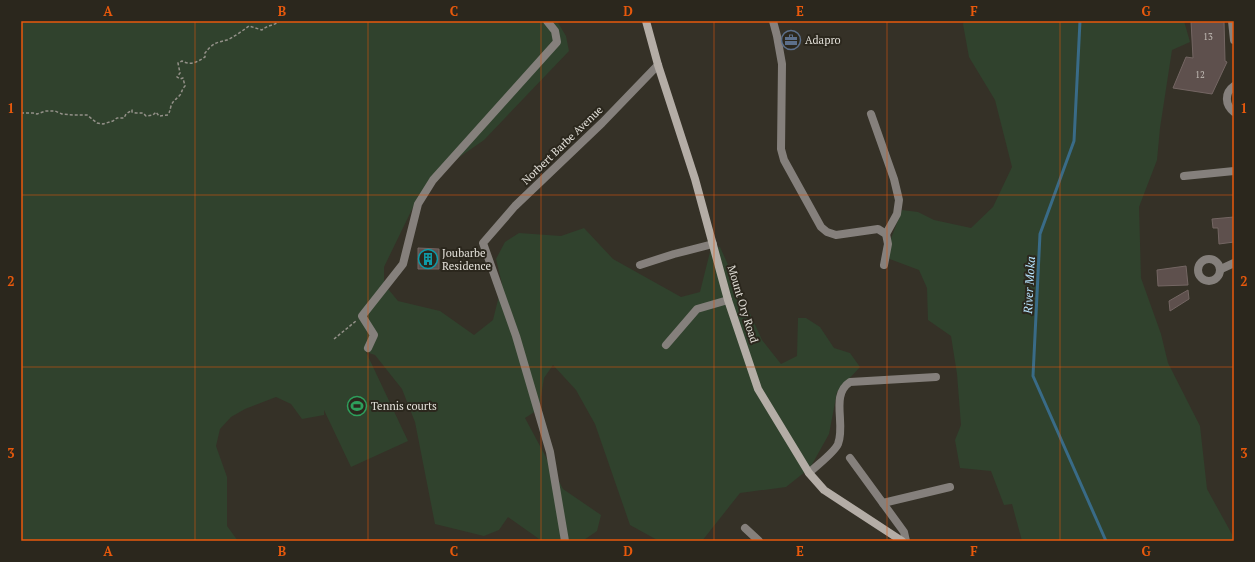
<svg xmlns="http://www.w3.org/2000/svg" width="1255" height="562" font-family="'PT Serif',serif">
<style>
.green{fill:#30422d}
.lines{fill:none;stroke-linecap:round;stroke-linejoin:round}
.stream{stroke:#396b87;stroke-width:3}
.building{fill:#5e504d;stroke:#746663}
.path{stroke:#939088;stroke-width:1.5;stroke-dasharray:3 2;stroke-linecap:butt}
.street{stroke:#85807c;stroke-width:8}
.secondary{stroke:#b4ada6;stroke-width:8}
.grid{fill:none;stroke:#e8590c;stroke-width:1;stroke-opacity:0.55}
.labels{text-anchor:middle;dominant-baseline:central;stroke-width:4;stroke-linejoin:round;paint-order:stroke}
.number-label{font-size:9px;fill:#c2bcb6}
.poi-label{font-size:11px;fill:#e3e0d9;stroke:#2b271d;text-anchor:start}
.street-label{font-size:11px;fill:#e3e0d9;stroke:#2b271d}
.water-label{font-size:12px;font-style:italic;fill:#b6e3fe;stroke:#2b271d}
.neatline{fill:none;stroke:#e8590c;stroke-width:1.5}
.grid-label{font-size:13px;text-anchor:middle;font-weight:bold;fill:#e8590c}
</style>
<rect width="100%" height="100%" fill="#353127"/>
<g class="green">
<path d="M21 21H557L566 36 569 51 484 140 431 177 418 197 384 267V284L398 301 440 311 474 335 493 320 502 284 496 259 505 242 519 233 561 236 584 228 613 259 681 297 700 292 711 248 720 247 762 340 781 364 797 356 798 318H806L820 327 834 348 850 353 860 367 837 392 829 434 810 468 786 487 740 493 702 541H659L630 525 595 424 576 390 553 365 544 378 539 409 525 418 563 489 601 515 597 531 584 540 542 541 508 517 499 530 484 536 435 524 415 422 402 389 375 355 366 352 408 441 351 467 324 410V415L302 419 291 404 276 397 245 409 231 417 220 429 216 446 227 477V526L238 541H21Z"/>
<path d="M964 21H1184L1190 42 1172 50 1160 128 1157 160 1139 207 1141 278 1161 334 1168 363 1200 426 1207 489 1234 538V541H1022L1012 504 1004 505 991 471 960 468 955 440 961 425 957 374 951 336 928 320 927 288 919 270 887 258 890 241 902 210 918 212 934 220 971 228 993 207 1012 167 995 100 969 57 963 24Z"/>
</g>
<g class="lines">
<path class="stream" d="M1080 21 1074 141 1040 234 1033 376 1106 541"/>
</g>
<g class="building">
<path d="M1191 21H1224L1225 61 1227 62 1212 94 1173 88 1186 57 1193 58Z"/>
<path d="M1234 217V242L1219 244 1218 228H1213L1212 219Z"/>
<path d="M418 248 439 249V269H418Z"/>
<path d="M1186 266 1188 285 1158 286 1157 270Z"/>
<path d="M1188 290 1189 299 1170 311 1169 301Z"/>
</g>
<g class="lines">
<g class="path">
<path d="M21 113H33L37 114 46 111H55L62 114 74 115H87L97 123 103 124 113 121 117 118H124L126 114 132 110V112L136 113H143L146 116 153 115 156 112 159 116 168 115C170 111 170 110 171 106 173 100 177 99 180 95 182 92 182 89 185 86L183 78 180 79 177 77 180 73 178 63 182 61C191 66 197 62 205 57V53C213 43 215 43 227 40 231 39 245 29 249 26L262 30C267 25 274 26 279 21"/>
<path d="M334 339 356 321"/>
</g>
<g class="street">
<path d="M773 21 777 36 782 64 781 149 784 160 821 227 827 232 836 235 878 229 886 234 888 244 884 265"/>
<path d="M1232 21 1234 40"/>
<path d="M1234 86C1224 93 1225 105 1234 112"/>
<path d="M871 114 894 179 899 200 897 214 886 234"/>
<path d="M1184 176 1234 171"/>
<circle cx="1209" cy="270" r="11"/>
<path d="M640 265 674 254 713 244"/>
<path d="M1221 269 1234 263"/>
<path d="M666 345 697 309 728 300"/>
<path d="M368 348 374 335 362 316 403 264 418 204 433 180 557 42 555 31 547 21"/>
<path d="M850 458 904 532 906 541"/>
<path d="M809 473C817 465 834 453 838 444 846 424 830 395 850 382L936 377"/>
<path d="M883 503 950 487"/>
<path d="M745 528 759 541"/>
<path d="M565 541 550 452 516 336 483 243 515 206 602 123 658 65"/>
</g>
<path class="secondary" d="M646 21 658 65 695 179 728 300 758 389 809 473 824 490 902 541"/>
</g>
<path class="grid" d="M195 21V541M368 21V541M541 21V541M714 21V541M887 21V541M1060 21V541M21 195H1234M21 367H1234"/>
<defs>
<symbol id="office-ring" viewBox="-11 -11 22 22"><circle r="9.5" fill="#2b271d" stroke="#5c6f8a" stroke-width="1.5"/><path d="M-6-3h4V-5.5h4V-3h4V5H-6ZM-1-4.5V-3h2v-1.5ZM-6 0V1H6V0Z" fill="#5c6f8a"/></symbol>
<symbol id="building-ring" viewBox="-11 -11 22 22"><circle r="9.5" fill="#2b271d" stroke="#0f9aa8" stroke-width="1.5"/><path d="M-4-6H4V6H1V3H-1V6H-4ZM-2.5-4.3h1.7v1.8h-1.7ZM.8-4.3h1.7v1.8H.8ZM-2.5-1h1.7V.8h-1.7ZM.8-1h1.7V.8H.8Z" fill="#0f9aa8"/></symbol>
<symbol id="stadium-ring" viewBox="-11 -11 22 22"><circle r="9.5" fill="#2b271d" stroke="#2e9e5b" stroke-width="1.5"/><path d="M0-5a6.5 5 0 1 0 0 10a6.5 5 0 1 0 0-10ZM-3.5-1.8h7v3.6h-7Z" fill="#2e9e5b"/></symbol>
</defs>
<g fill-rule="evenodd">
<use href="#office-ring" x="780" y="29" width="22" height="22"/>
<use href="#building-ring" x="417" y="248" width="22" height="22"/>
<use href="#stadium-ring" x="346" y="395" width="22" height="22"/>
</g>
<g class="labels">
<g class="number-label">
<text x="1208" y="37">13</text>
<text x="1200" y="75">12</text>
</g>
<g class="poi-label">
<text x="805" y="40">Adapro</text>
<text x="442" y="253">Joubarbe<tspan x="442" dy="13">Residence</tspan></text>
<text x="371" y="406">Tennis courts</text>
</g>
<g class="street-label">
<text transform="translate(562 145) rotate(-44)">Norbert Barbe Avenue</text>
<text transform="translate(743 304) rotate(73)">Mount Ory Road</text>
</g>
<g class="water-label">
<text transform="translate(1029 285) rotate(-87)">River Moka</text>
</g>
</g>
<rect width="1255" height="562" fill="none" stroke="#2b271d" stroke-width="44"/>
<rect x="22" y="22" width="1211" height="518" class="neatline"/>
<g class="grid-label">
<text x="108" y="16">A</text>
<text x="282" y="16">B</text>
<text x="454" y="16">C</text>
<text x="628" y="16">D</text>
<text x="800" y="16">E</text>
<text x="974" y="16">F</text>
<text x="1146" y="16">G</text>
<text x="11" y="113">1</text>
<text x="1244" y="113">1</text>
<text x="11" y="286">2</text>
<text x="1244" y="286">2</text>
<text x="11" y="458">3</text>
<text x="1244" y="458">3</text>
<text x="108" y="556">A</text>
<text x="282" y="556">B</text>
<text x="454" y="556">C</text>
<text x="628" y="556">D</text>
<text x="800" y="556">E</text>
<text x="974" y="556">F</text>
<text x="1146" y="556">G</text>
</g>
</svg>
